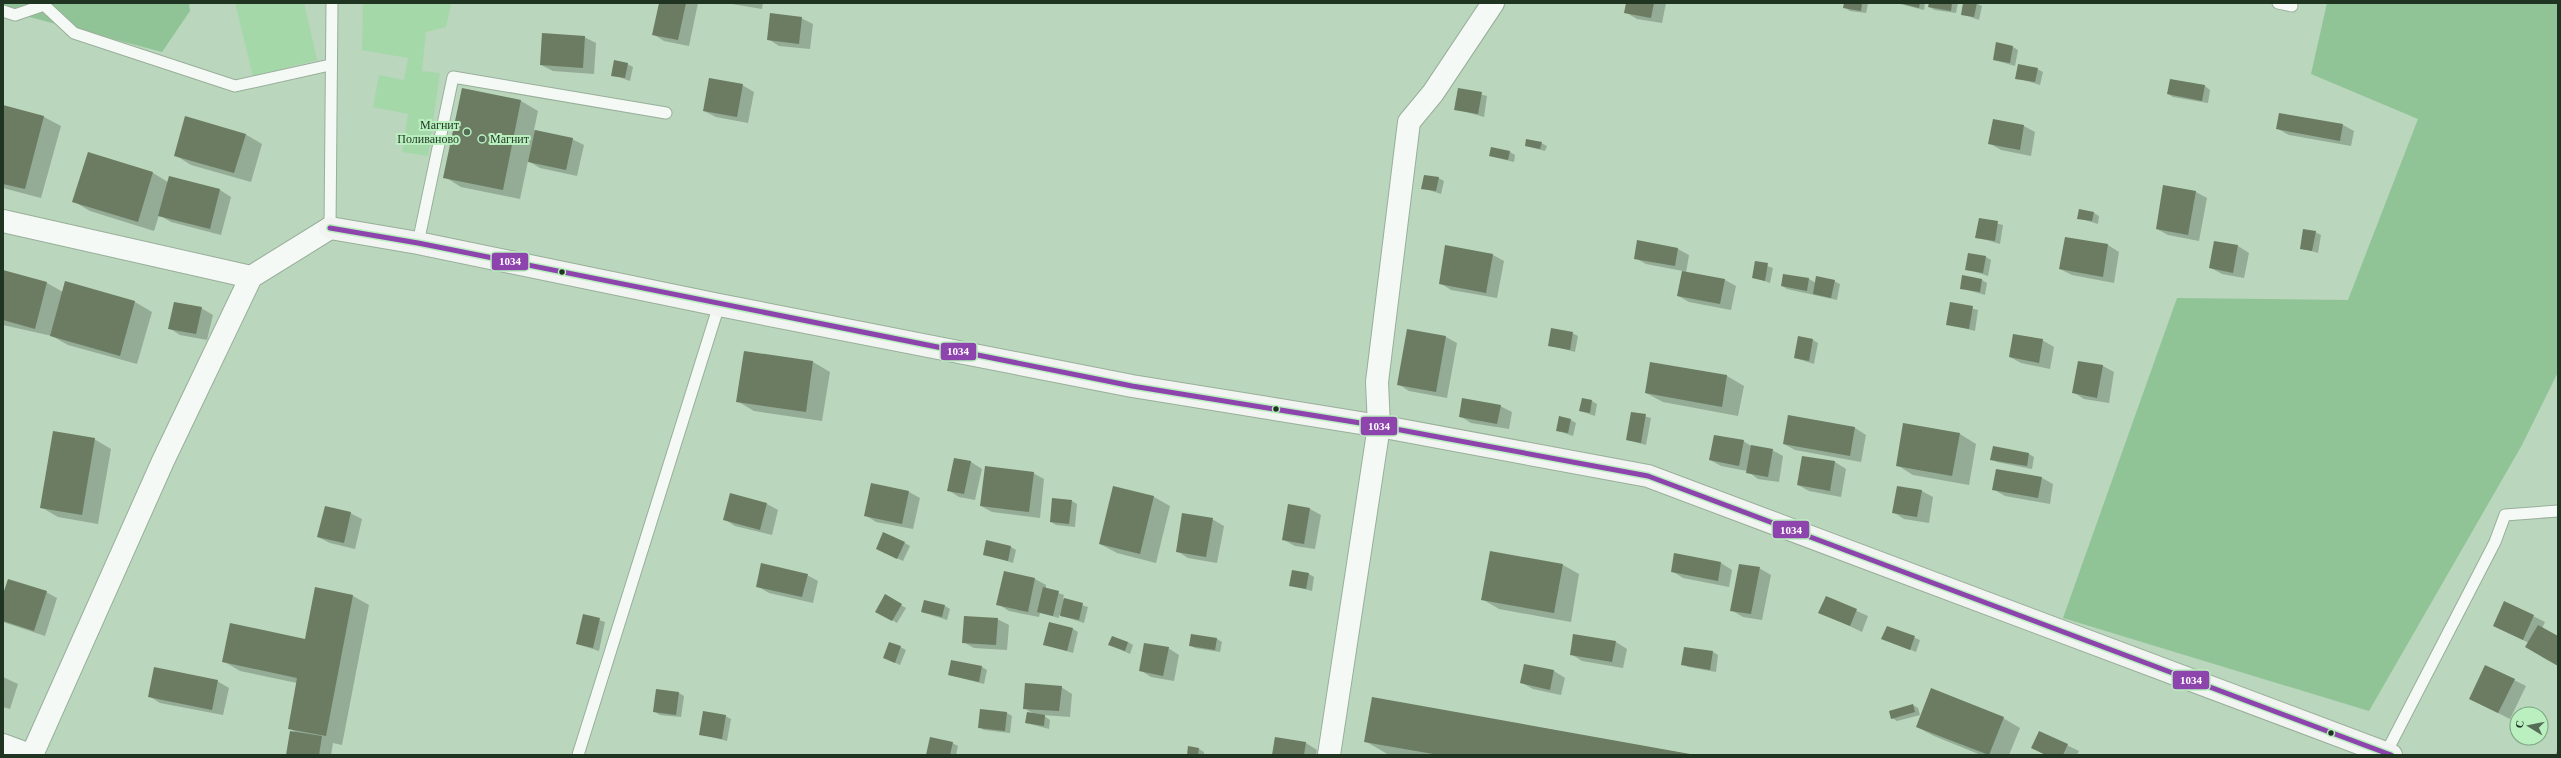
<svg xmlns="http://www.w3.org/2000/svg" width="2561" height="758" font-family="'Times New Roman',serif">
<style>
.green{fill:#a4d8a9}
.forest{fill:#90c496}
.shadow{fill:#0003}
.building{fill:#6b7c63}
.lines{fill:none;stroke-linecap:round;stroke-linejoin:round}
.lane-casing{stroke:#98af9a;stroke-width:13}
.street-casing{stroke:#98af9a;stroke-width:24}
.secondary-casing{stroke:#98af9a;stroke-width:24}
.lane{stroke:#f5f9f5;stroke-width:11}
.street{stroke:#f5f9f5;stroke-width:22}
.secondary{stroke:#f1f4f0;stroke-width:22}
.bus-1-casing{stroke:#baf0bf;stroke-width:8}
.bus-1{stroke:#8e44ad;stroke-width:5}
.poi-dot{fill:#556d57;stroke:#baf0bf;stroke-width:1.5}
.bus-dot{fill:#1f3421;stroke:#baf0bf;stroke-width:1.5}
.labels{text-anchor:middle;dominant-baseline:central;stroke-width:4;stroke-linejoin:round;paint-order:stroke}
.poi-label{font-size:12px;fill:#1f3421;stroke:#baf0bf;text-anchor:end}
.line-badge{stroke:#baf0bf;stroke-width:1.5}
.badge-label{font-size:11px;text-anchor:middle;font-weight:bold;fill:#fff}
</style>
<rect width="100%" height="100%" fill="#bad6bc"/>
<g class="green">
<path d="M235 3H304L317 60 253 76Z"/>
<path d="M363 3H451L446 27 426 32 422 71 440 73 428 156 402 152 408 114 373 107 379 75 404 80 408 58 362 50Z"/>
</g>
<g class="forest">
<path d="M3 3H189L190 11 162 52 3 10Z"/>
<path d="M2327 3H2558V372L2522 445 2369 711 2063 618 2177 298 2348 300 2418 119 2311 74Z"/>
</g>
<g class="shadow">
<path d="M660 3H698L689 46 664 41 653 34Z"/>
<path d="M726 3H763L762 9Z"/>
<path d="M1627 3H1666L1662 23 1637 19 1625 12Z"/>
<path d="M1845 3H1866L1868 4 1866 13 1850 11 1844 7Z"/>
<path d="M1925 3 1924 10 1900 4V3Z"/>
<path d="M1930 3H1958L1956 13 1935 10 1929 7Z"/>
<path d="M1964 3H1976L1982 6 1979 20 1962 14Z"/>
<path d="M801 18 813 24 810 49 779 46 768 39Z"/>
<path d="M584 37 596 43 594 74 553 71 541 65Z"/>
<path d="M2013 47 2018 50 2015 66 1994 60Z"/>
<path d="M627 64 633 67 630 81 613 75Z"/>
<path d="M2037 69 2043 72 2040 85 2017 78Z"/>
<path d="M742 85 754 92 748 123 716 117 704 111Z"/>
<path d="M2205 86 2210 90 2208 103 2173 97 2168 94Z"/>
<path d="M462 89 521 101 538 111 534 130 572 139 584 145 577 176 540 168 528 161 520 199 461 187 445 177Z"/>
<path d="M1459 89 1487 96 1484 117 1455 109Z"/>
<path d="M3 106 44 117 61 126 41 198 3 188Z"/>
<path d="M1994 120 2024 126 2035 132 2031 156 2001 150 1989 143Z"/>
<path d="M2343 125 2354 131 2351 146 2289 135 2278 129Z"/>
<path d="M245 134 262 144 251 182 191 165 175 155Z"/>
<path d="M1541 143 1547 146 1545 151 1526 146Z"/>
<path d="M1510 152 1515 155 1514 162 1490 156Z"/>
<path d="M88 153 153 173 168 182 170 177 220 190 231 197 221 235 171 222 159 215 154 231 90 211 73 201Z"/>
<path d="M1438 178 1444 181 1441 194 1423 188Z"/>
<path d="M2164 186 2196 192 2207 198 2199 241 2168 235 2157 229Z"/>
<path d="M2094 213 2099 216 2098 224 2078 218Z"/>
<path d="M1980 219 2003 225 2000 244 1976 237Z"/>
<path d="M2315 232 2321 235 2318 253 2301 248Z"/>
<path d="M2066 238 2108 245 2119 252 2114 283 2072 275 2060 269Z"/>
<path d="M1638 241 1678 249 1689 255 1686 273 1725 280 1736 286 1731 310 1689 302 1678 296 1683 271 1646 264 1635 258Z"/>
<path d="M2238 246 2249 253 2244 278 2222 274 2211 268Z"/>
<path d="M1493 255 1504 261 1497 298 1451 290 1440 283Z"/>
<path d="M1986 257 1991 260 1988 276 1966 269Z"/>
<path d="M1755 262 1773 268 1770 283 1753 277Z"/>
<path d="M3 271 47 283 63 292 66 282 135 302 152 312 137 364 68 345 52 336 3 325Z"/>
<path d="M1784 275 1809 279 1816 283 1834 281 1840 284 1837 300 1787 289 1782 286Z"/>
<path d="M1982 280 1987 283 1985 295 1961 288Z"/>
<path d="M1951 303 1978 310 1975 331 1947 324Z"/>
<path d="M201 308 213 315 207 340 180 335 169 328Z"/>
<path d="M1572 333 1578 336 1575 352 1549 345Z"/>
<path d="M1446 337 1457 343 1447 398 1409 391 1398 384Z"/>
<path d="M1813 340 1818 343 1814 364 1795 358Z"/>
<path d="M2042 340 2054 347 2050 369 2021 363 2010 357Z"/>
<path d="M745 352 813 362 830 372 822 421 754 411 737 401Z"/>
<path d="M2079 362 2103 366 2114 372 2109 403 2084 399 2073 392Z"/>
<path d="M1651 363 1727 376 1744 386 1738 416 1663 402 1646 393Z"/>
<path d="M1592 401 1597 404 1595 416 1580 411Z"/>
<path d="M1500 406 1512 412 1509 429 1471 423 1460 416Z"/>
<path d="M1632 413 1651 418 1646 445 1627 440Z"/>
<path d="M1789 416 1855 428 1866 435 1861 462 1795 450 1784 444Z"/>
<path d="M1571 420 1576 423 1573 436 1558 431Z"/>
<path d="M1960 434 1976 444 1969 485 1913 475 1897 465Z"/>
<path d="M94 439 111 449 98 524 58 517 41 507Z"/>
<path d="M1743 441 1753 447 1772 450 1783 456 1779 482 1758 479 1747 471 1721 466 1710 460Z"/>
<path d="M1994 447 2029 454 2034 457 2032 469 1997 462 1991 459Z"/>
<path d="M1803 457 1835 462 1846 469 1841 497 1809 491 1798 485Z"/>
<path d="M955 459 971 462 982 469 975 500 959 497 948 490Z"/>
<path d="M1033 473 1044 479 1040 518 992 512 981 506Z"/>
<path d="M2042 478 2053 484 2050 504 2005 496 1993 489Z"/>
<path d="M1898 487 1922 491 1933 497 1929 523 1904 519 1893 512Z"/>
<path d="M909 492 920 498 913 529 876 522 865 515Z"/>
<path d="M731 494 767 504 778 510 772 535 735 526 724 519Z"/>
<path d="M1154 497 1170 506 1156 563 1117 553 1100 544Z"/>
<path d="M1072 501 1077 504 1075 527 1056 525 1051 522Z"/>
<path d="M1310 509 1321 515 1315 549 1295 546 1284 540Z"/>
<path d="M350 513 362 519 355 549 330 543 318 537Z"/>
<path d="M1212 519 1224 526 1217 563 1188 558 1177 551Z"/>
<path d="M905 543 910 546 903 561 877 549Z"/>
<path d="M1011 547 1016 550 1013 563 984 554Z"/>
<path d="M1675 554 1721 563 1732 570 1729 587 1683 578 1672 571Z"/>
<path d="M1563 565 1579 574 1571 622 1499 609 1482 599Z"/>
<path d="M1759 568 1771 575 1762 620 1743 617 1731 610Z"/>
<path d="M1005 572 1035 579 1046 585V589L1064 595 1063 599 1088 607 1084 623 1059 615V618L1040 613 1039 617 1009 611 998 604Z"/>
<path d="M1309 574 1314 577 1312 591 1290 585Z"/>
<path d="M807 575 818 581 813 603 769 593 757 586Z"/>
<path d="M316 588 353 596 369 605 342 745 333 743 331 755H287L297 733 289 728 297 683 240 671 223 661 306 640Z"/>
<path d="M46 592 57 598 45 636 3 622V597Z"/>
<path d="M885 596 906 608 897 623 877 611Z"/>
<path d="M1826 597 1868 616 1862 632 1820 612Z"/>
<path d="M945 606 950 609 947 620 922 612Z"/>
<path d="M584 615 605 622 599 651 577 644Z"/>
<path d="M2533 616 2545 622 2542 628 2558 637V665L2529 643 2494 626Z"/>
<path d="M997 619 1009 625 1007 650 974 648 963 642Z"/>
<path d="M1887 627 1920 640 1916 652 1883 639Z"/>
<path d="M1073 629 1078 632 1073 653 1044 644Z"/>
<path d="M1192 635 1217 639 1222 642 1220 652 1195 648 1190 645Z"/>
<path d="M1128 642 1133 645 1130 654 1110 645Z"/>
<path d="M1616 642 1627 649 1623 668 1582 661 1571 654Z"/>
<path d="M900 647 906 650 900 665 885 658Z"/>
<path d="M1168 648 1179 655 1174 681 1151 677 1140 670Z"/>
<path d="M1713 652 1718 655 1716 672 1688 667 1683 664Z"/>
<path d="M1525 665 1554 671 1565 678 1561 695 1533 689 1522 683Z"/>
<path d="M982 667 987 670 984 684 949 675Z"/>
<path d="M3 677 18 684 10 709 3 707Z"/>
<path d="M2514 680 2526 686 2510 719 2470 699Z"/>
<path d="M217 681 229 688 223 715 160 703 149 696Z"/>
<path d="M1061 687 1072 694 1070 717 1043 715 1050 720 1049 729 1026 723 1034 714 1024 708Z"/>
<path d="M679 693 684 696 681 717 660 715 655 712Z"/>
<path d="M1913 705 1918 708 1920 715 1897 721 1892 718Z"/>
<path d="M1007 713 1012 716 1010 733 984 730 979 727Z"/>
<path d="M725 716 731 719 727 741 700 734Z"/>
<path d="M2003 718 2020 728 2009 755H1981L1934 736 1917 727Z"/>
<path d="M2040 732 2079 751 2077 755H2045L2033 748Z"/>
<path d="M1275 738 1306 743 1317 750 1316 755H1273Z"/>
<path d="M1365 741 1689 755H1389Z"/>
<path d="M952 743 958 746 956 755H928Z"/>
<path d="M1189 748 1199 749 1204 752V755H1188Z"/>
<path d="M2558 749V755H2555Z"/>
</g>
<g class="building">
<path d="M659 3H686L678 40 652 35Z"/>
<path d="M1626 3H1654L1651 18 1624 13Z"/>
<path d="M1844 3H1862L1861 11 1843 8Z"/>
<path d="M1899 3H1920L1919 8Z"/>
<path d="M1929 3H1952L1951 11 1928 7Z"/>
<path d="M1963 3H1977L1974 17 1961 15Z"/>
<path d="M770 13 802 17 799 44 767 40Z"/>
<path d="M542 33 585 36 583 68 540 65Z"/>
<path d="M1996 42 2013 46 2010 63 1993 60Z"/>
<path d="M614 60 628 63 625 78 611 76Z"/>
<path d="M2018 64 2038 68 2035 82 2015 79Z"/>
<path d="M709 78 743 84 737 117 703 111Z"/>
<path d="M2170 79 2205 85 2202 101 2167 94Z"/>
<path d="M462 88 521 100 503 190 443 178Z"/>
<path d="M1458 88 1482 92 1478 114 1454 110Z"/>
<path d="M3 105 44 116 25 189 3 184Z"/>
<path d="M2279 113 2343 124 2340 141 2276 129Z"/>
<path d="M185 116 246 134 234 173 174 156Z"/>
<path d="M1993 119 2024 125 2020 150 1988 144Z"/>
<path d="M535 130 573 138 566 170 528 162Z"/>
<path d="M1526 139 1542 142 1540 149 1525 146Z"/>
<path d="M1491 147 1510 151 1508 160 1489 156Z"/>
<path d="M88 152 153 172 138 222 72 202Z"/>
<path d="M1424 175 1439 177 1436 191 1421 189Z"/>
<path d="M169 176 220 189 210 229 158 216Z"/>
<path d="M2163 185 2196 191 2188 235 2156 229Z"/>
<path d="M2079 209 2094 212 2092 221 2077 219Z"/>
<path d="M1979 218 1998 221 1995 241 1975 238Z"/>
<path d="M2303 229 2316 231 2312 251 2300 249Z"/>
<path d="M2065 237 2108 244 2103 277 2059 269Z"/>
<path d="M1637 240 1678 248 1675 266 1634 259Z"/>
<path d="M2214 241 2238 245 2233 273 2209 268Z"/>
<path d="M1445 245 1493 254 1486 293 1439 284Z"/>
<path d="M1968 253 1986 256 1983 273 1965 270Z"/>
<path d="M1755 261 1768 263 1765 281 1752 278Z"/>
<path d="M3 270 47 282 35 329 3 320Z"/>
<path d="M1682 271 1725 279 1720 304 1677 296Z"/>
<path d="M1783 274 1809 278 1807 291 1781 286Z"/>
<path d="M1962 275 1982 279 1980 292 1960 289Z"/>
<path d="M1816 276 1835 280 1831 298 1813 294Z"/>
<path d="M65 281 135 301 120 356 50 336Z"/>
<path d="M174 302 202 307 196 334 168 329Z"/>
<path d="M1950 302 1973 306 1969 329 1946 325Z"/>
<path d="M1551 328 1573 332 1570 350 1548 346Z"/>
<path d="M1407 329 1446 336 1436 392 1397 385Z"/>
<path d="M2013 334 2043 339 2039 363 2009 357Z"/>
<path d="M1798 336 1813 339 1809 361 1794 358Z"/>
<path d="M744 351 813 361 806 412 736 402Z"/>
<path d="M2078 361 2103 365 2097 398 2072 393Z"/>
<path d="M1650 362 1727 375 1722 407 1645 393Z"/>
<path d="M1462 398 1501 405 1497 424 1459 417Z"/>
<path d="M1582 398 1592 400 1590 413 1579 411Z"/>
<path d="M1631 412 1646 414 1641 443 1626 440Z"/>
<path d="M1788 415 1855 427 1850 456 1783 444Z"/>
<path d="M1559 416 1571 419 1568 433 1556 431Z"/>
<path d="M1903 423 1960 433 1952 476 1896 466Z"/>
<path d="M53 431 95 438 82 515 40 508Z"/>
<path d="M1714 435 1744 440 1739 466 1709 460Z"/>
<path d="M1751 445 1773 449 1768 477 1746 473Z"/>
<path d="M1993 446 2029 453 2027 466 1990 460Z"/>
<path d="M1802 456 1835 461 1830 491 1797 485Z"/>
<path d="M954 458 971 461 964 494 947 491Z"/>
<path d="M985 466 1034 472 1029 512 980 506Z"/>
<path d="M1996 469 2042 477 2038 498 1992 490Z"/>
<path d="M871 483 909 491 902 524 864 516Z"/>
<path d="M1113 486 1154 496 1140 554 1099 544Z"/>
<path d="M1897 486 1922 490 1917 517 1892 513Z"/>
<path d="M730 493 767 503 760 530 723 520Z"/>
<path d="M1052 498 1072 500 1069 524 1050 522Z"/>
<path d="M1288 504 1310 508 1304 544 1282 540Z"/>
<path d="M325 506 351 512 344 543 317 537Z"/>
<path d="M1182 513 1213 518 1206 557 1176 552Z"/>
<path d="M883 532 905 542 897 559 876 549Z"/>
<path d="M986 540 1011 546 1008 561 983 555Z"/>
<path d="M1490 551 1563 564 1554 613 1481 600Z"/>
<path d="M1674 553 1721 562 1718 581 1671 572Z"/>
<path d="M761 563 808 574 802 597 756 587Z"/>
<path d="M1739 564 1760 567 1751 614 1730 611Z"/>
<path d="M1292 570 1309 573 1306 589 1289 586Z"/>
<path d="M1004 571 1035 578 1028 612 996 605Z"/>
<path d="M8 579 47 591 34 631 3 621V594Z"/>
<path d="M315 587 353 595 326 736 288 729 297 678 222 662 230 623 305 639Z"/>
<path d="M1043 587 1059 591 1053 616 1037 612Z"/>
<path d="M885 594 902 604 892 621 875 612Z"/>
<path d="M1826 596 1857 609 1850 626 1818 613Z"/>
<path d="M1064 598 1083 603 1079 620 1060 616Z"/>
<path d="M924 600 945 605 942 617 921 612Z"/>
<path d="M2504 601 2534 615 2523 640 2493 626Z"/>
<path d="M583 614 600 618 593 648 576 644Z"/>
<path d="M964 616 998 618 996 645 962 643Z"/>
<path d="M1049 622 1073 628 1067 651 1043 645Z"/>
<path d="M2538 625 2558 636V666L2525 647Z"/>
<path d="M1887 626 1915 636 1910 650 1881 639Z"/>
<path d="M1191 634 1217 638 1215 650 1189 646Z"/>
<path d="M1573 634 1616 641 1612 662 1570 655Z"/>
<path d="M1112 636 1128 642 1125 651 1108 645Z"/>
<path d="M889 642 901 646 895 663 883 658Z"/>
<path d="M1144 643 1169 647 1163 676 1139 671Z"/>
<path d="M1684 647 1713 651 1710 670 1681 665Z"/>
<path d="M951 660 982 666 979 682 948 675Z"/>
<path d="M1524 664 1554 670 1550 690 1520 683Z"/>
<path d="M2485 665 2515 679 2498 713 2469 699Z"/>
<path d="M154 667 218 680 212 710 148 697Z"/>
<path d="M1025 683 1062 686 1059 711 1023 709Z"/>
<path d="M1931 688 2004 717 1989 755 1916 727Z"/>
<path d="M656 689 679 692 676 715 653 712Z"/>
<path d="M1372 697 1690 754V755H1439L1364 742Z"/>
<path d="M1913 704 1915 712 1891 719 1889 711Z"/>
<path d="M980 709 1007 712 1005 731 978 728Z"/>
<path d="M703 711 726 715 722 739 699 735Z"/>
<path d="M1027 712 1045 715 1044 726 1025 723Z"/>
<path d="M290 731 322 736 319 755H286Z"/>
<path d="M2039 731 2068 744 2063 755H2046L2031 748Z"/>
<path d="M930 737 953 742 950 755H926Z"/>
<path d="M1275 737 1306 742 1304 755H1272Z"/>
<path d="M1188 746 1199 748 1198 755H1187Z"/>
</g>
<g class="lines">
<defs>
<g id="lane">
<path d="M2278 3 2292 6"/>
<path d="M3 11 15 15 44 5 74 33 235 86 330 65"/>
<path d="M330 228 332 3"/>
<path d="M418 243 453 77 666 113"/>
<path d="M2386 753 2495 542 2505 515 2558 511"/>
<path d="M578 755 719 305"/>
</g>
<g id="street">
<path d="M3 221 251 277"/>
<path d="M3 745 30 755"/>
<path d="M32 755 163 461 251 277 330 228"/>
<path d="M1329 755 1379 426 1377 382 1409 122 1433 93 1493 3"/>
</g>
<path id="secondary" d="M330 228 418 243 719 305 1132 386 1379 426 1648 476 2391 755"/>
</defs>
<use href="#lane" class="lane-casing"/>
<use href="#street" class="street-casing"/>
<use href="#secondary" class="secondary-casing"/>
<use href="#lane" class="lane"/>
<use href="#street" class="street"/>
<use href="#secondary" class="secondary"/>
<defs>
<path id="bus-1" d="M330 228 418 243 1132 386 1379 426 1648 476 2391 755"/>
</defs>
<use href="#bus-1" class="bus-1-casing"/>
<use href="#bus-1" class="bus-1"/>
</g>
<g class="poi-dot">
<circle cx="467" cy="132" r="4"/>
<circle cx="482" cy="139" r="4"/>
</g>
<g class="bus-dot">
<circle cx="562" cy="272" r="3.5"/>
<circle cx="1276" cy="409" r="3.5"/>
<circle cx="2331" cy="733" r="3.5"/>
</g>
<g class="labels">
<g class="poi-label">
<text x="459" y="125">Магнит<tspan x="459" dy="14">Поливаново</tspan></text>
<text x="490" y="139" text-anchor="start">Магнит</text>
</g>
</g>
<g class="line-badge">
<rect x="491" y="252" width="38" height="19" rx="4" fill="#8e44ad"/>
<rect x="940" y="342" width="37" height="19" rx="4" fill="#8e44ad"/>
<rect x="1360" y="416" width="38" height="20" rx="4" fill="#8e44ad"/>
<rect x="1772" y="520" width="38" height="19" rx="4" fill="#8e44ad"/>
<rect x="2172" y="670" width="38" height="20" rx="4" fill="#8e44ad"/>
</g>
<g class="badge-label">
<text x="510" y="265">1034</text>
<text x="958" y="355">1034</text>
<text x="1379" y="430">1034</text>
<text x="1791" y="534">1034</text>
<text x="2191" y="684">1034</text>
</g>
<rect width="2561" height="758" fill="none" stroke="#1f3421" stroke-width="8"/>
<g transform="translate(2529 726) rotate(280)"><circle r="19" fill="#baf0bf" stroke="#7ca580"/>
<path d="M0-3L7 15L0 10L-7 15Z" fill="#556d57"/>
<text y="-6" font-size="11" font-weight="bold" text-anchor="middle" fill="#1f3421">С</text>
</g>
</svg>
